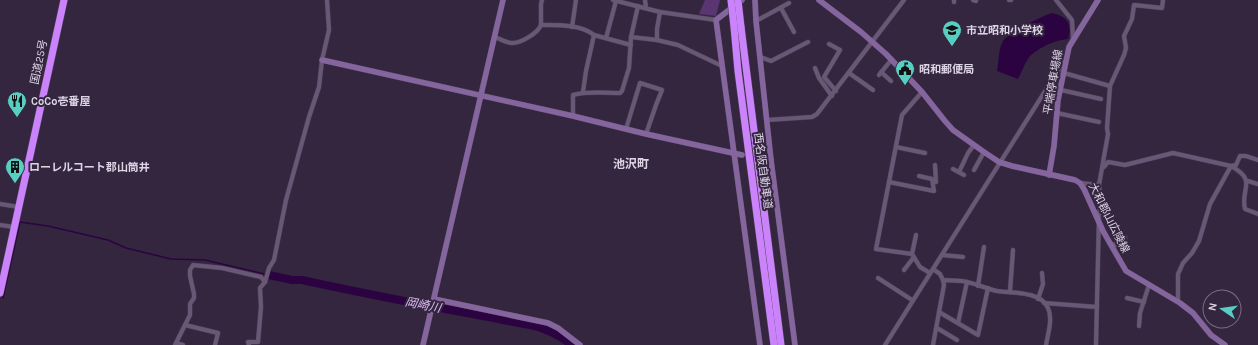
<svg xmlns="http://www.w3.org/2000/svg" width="1258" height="345" font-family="Karla,'Noto Sans JP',sans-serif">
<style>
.green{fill:#593571}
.water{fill:#2c0341}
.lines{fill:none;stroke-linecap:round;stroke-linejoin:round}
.stream{stroke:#2c0341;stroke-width:1.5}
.river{stroke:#2c0341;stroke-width:8}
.street-casing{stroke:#4f4158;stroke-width:5}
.secondary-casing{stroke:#4f4158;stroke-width:6}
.highway-casing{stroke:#4f4158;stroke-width:8}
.street{stroke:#685875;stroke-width:4}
.secondary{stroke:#85659d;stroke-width:5.5}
.highway{stroke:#ca83fa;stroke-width:7}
.highway-bridge-casing{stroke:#4f4158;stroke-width:8;stroke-linecap:butt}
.highway-bridge{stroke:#ca83fa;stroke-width:7}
.labels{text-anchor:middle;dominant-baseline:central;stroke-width:4;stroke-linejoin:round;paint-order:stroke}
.poi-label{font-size:11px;font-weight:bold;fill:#ddd4e5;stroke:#352640;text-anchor:start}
.street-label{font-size:11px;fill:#ddd4e5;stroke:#352640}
.neighbourhood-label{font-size:12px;font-weight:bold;fill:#ddd4e5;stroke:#352640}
.water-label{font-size:12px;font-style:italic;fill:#ddbdf5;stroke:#352640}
</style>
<rect width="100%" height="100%" fill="#352640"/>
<path class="green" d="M705 0H720L716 16 699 14Z"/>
<path class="water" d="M1052 13C1067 16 1073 24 1068 39 1055 40 1040 47 1030 56 1025 62 1022 72 1018 79L997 71C999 61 998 50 1003 41 1008 33 1042 16 1052 13Z"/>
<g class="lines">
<path class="stream" d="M3 298 20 222 48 226 108 240 126 248 171 259 205 260 269 275"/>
<path class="river" d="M269 275 292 280H302C379 297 457 311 534 326 549 330 560 336 572 345"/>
<defs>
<g id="street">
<path d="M613 0 660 12 716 20"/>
<path d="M645 0 646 8"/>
<path d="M973 0 976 1"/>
<path d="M1009 0H1011"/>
<path d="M1056 0 1072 20 1073 39"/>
<path d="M954 2V0"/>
<path d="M781 8 794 32"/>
<path d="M756 21 789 3"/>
<path d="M541 25V4L542 0"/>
<path d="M572 27 576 0"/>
<path d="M495 37C500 39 505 42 511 43 520 44 538 33 541 25 557 25 581 24 594 35L631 45"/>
<path d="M631 37 657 40 678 45 722 66"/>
<path d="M606 38 616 1"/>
<path d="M657 40V29L660 12"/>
<path d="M829 44 840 50 824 77 836 91"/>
<path d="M760 57 771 61 808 42"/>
<path d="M815 68 819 78 832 96"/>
<path d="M881 72 891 81"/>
<path d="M849 73 873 90"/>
<path d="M1064 73 1110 86"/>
<path d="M879 75 892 59"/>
<path d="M1061 90 1101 99"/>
<path d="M583 92 586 71 594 35"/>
<path d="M922 92 902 115 876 249 912 254 920 267 930 273"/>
<path d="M1057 113 1099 122"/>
<path d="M573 116V95C588 91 604 93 620 93L622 91 629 68 631 37 638 6"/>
<path d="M767 120 812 117 817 114 904 0"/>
<path d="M626 129 640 83 662 90 656 105 646 134"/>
<path d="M896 147 925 153"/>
<path d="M1104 167 1108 162 1125 165 1173 153 1231 166C1258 181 1240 188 1245 209L1258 214"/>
<path d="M953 169 964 175"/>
<path d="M974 170 984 152"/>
<path d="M959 172 968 153 974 145"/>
<path d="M1248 181 1258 184"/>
<path d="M889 182 934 191 932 179 919 176"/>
<path d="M933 182H936L935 165"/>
<path d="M1080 183 1099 185"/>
<path d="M0 204 19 207"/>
<path d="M0 225 14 227"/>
<path d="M1110 244 1124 246 1125 237"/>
<path d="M912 254 916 235"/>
<path d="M942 255 963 257"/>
<path d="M933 269 940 274 943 280C951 281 960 280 967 282 977 284 987 289 997 291 1012 293 1041 291 1048 308 1053 318 1048 334 1046 345"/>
<path d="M904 270 914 257"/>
<path d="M878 278 912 300"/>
<path d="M978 286 984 247"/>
<path d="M1010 291 1013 250"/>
<path d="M1127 298 1144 302"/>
<path d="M1038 299 1043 284 1042 273"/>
<path d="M1178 301V274L1183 263 1192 253 1199 241 1210 204 1231 166 1236 165 1240 156H1246L1258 160"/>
<path d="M1044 303 1097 307"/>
<path d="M939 312 978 335 988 288"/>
<path d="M958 323 967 282"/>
<path d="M185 325 218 333 215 345"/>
<path d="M1139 326 1140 313 1149 285"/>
<path d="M937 328 957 340"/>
<path d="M176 343 183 345"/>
<path d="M175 345 190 315V304L194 298V294L190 276V270L193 265 222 268 261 277 265 282"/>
<path d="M249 345 248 342H258L261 307 260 288 265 282 269 268 274 260 286 200 309 117 319 87 322 60 329 30 327 0"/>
<path d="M885 345 1066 58"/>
<path d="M933 345 944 285 943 280"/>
<path d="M1096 345 1099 215 1101 200 1099 185 1108 134 1107 128 1110 86 1124 55 1126 48 1124 36 1132 19 1134 5 1162 8 1163 0"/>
</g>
<g id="secondary">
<path d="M742 0 716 20 760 345"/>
<path d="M755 0 756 21 771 160 795 345"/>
<path d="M819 0 861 32 886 54 922 92 945 121 953 130 984 152 999 162 1012 166 1075 180 1080 183 1084 189 1103 231 1126 271 1180 303 1193 313 1211 335 1225 345"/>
<path d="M322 60 573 116 646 134 742 155"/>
<path d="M765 159 771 160"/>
<path d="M1049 175 1054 146 1058 100 1069 47 1098 0"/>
<path d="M434 299 548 323 558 328 580 345"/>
<path d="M423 345 503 0"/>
</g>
<g id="highway">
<path d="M734 27 738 71 774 345"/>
<path d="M741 27 781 345"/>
<path d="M0 293 64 0"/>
</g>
</defs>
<use href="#street" class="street-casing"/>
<use href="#secondary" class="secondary-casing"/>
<use href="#highway" class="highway-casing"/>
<use href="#street" class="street"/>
<use href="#secondary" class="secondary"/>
<use href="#highway" class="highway"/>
<defs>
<g id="highway-bridge">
<path d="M731 0 734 27"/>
<path d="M738 0 741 27"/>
</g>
</defs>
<use href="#highway-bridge" class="highway-bridge-casing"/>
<use href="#highway-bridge" class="highway-bridge"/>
</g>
<defs>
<symbol id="school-pin" viewBox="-11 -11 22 30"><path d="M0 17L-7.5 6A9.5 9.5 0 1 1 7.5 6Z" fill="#57cec1" stroke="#352640"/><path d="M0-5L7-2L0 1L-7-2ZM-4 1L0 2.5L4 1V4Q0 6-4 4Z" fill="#111"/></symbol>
<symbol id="civic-pin" viewBox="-11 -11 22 30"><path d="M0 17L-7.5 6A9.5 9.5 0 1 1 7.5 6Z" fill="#57cec1" stroke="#352640"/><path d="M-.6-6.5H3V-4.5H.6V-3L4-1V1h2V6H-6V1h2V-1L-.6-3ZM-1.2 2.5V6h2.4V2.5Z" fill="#111"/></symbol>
<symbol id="restaurant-pin" viewBox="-11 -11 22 30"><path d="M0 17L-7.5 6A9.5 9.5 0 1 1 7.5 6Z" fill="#57cec1" stroke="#352640"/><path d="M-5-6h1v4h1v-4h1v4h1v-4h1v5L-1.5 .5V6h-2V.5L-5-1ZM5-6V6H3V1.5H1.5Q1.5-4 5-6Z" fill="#111"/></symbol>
<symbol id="building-pin" viewBox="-11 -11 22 30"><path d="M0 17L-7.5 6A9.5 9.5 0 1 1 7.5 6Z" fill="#57cec1" stroke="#352640"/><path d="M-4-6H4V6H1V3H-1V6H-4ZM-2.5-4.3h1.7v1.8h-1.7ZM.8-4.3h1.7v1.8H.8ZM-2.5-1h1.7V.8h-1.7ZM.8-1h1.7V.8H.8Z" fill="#111"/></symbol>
</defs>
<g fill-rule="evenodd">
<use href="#school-pin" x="941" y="19" width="22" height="30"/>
<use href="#civic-pin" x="894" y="58" width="22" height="30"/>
<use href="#restaurant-pin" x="6" y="90" width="22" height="30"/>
<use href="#building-pin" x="4" y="156" width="22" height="30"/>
</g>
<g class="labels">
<g class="poi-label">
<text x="966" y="30">市立昭和小学校</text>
<text x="919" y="69">昭和郵便局</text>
<text x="31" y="101">CoCo壱番屋</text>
<text x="29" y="167">ローレルコート郡山筒井</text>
</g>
<g class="street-label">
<text transform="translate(39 62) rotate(-78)">国道25号</text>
<text transform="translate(1053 82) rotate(-80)">平端停車場線</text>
<text transform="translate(763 171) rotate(82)">西名阪自動車道</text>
<text transform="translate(1109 218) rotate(63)">大和郡山広陵線</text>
</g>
<g class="neighbourhood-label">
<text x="631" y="164">池沢町</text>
</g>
<g class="water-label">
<text transform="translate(423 305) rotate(11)">岡崎川</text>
</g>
</g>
<g transform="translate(1222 309) rotate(283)"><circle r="19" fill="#352640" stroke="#786c82"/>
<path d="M0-3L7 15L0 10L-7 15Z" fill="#57cec1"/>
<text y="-6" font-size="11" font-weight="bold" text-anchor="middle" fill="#ddd4e5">N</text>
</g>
</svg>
